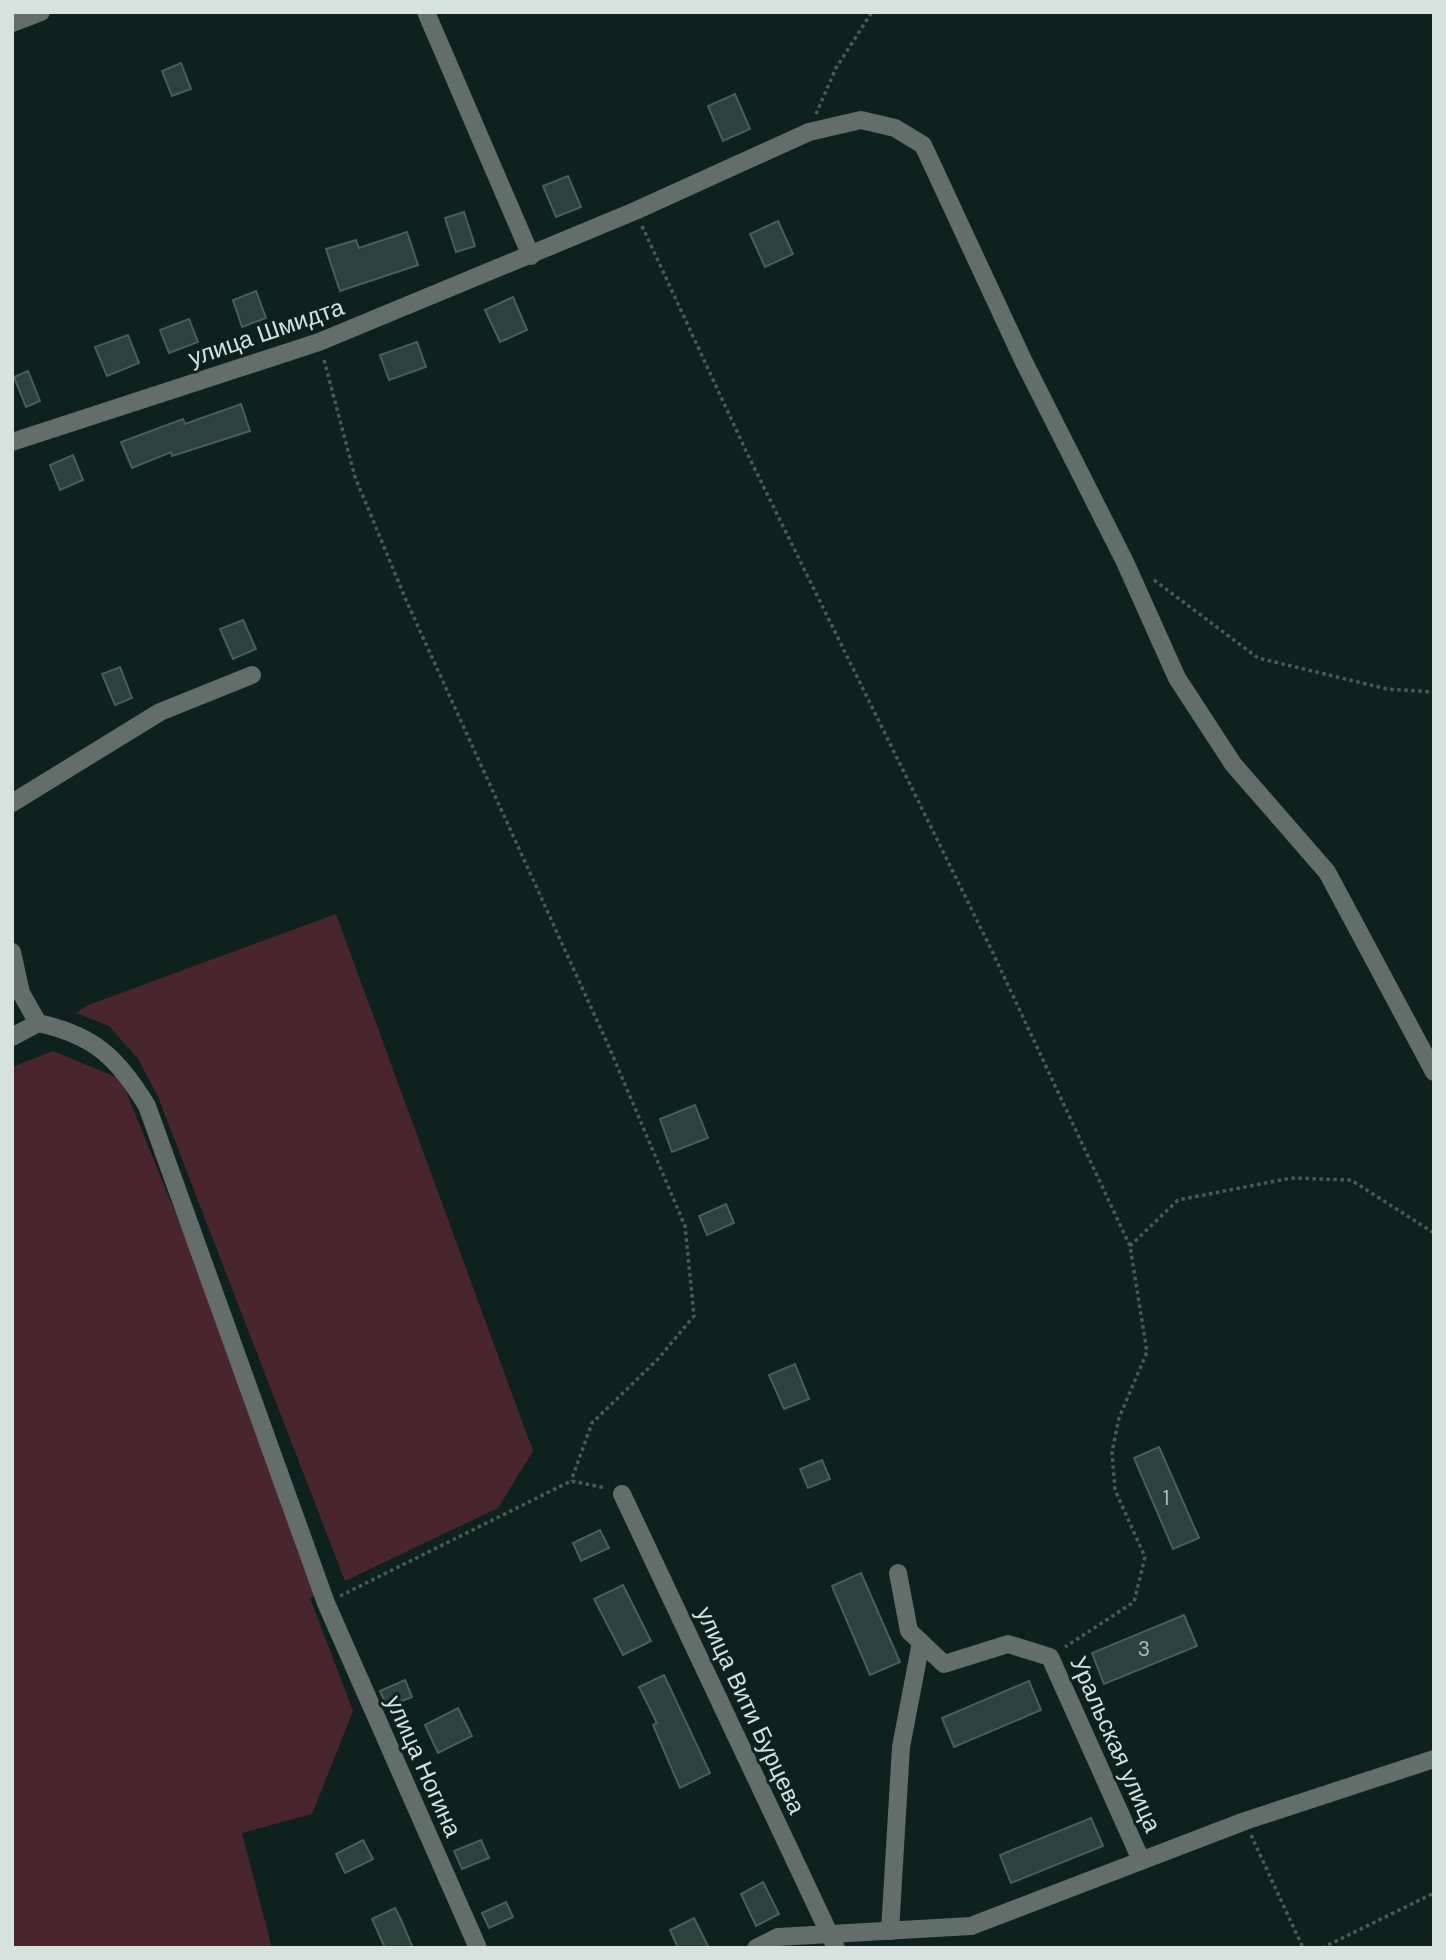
<svg xmlns="http://www.w3.org/2000/svg" width="1446" height="1960" font-family="'DM Sans',sans-serif">
<style>
.green{fill:#49252d}
.building{fill:#2c423c;stroke:#49605a;stroke-width:2}
.lines{fill:none;stroke-linecap:round;stroke-linejoin:round}
.path{stroke:#495c57;stroke-width:3.5;stroke-dasharray:3.5 3.5;stroke-linecap:butt}
.minor{stroke:#636d6a;stroke-width:18}
.labels{text-anchor:middle;dominant-baseline:central;stroke-width:6;stroke-linejoin:round;paint-order:stroke}
.number-label{font-size:21px;fill:#abbab6}
.street-label{font-size:24px;fill:#d5e2de;stroke:#0d221d}
</style>
<rect width="100%" height="100%" fill="#0d221d"/>
<g class="green">
<path d="M336 914 533 1451 498 1508 345 1581 158 1097 138 1059 109 1026 76 1013 88 1005Z"/>
<path d="M53 1051 121 1079 328 1589 310 1598 353 1711 312 1814 242 1833 272 1948H12V1067Z"/>
</g>
<g class="building">
<path d="M181 63 191 89 172 96 162 71Z"/>
<path d="M735 94 750 129 723 141 708 106Z"/>
<path d="M568 176 581 207 556 217 543 186Z"/>
<path d="M464 212 475 246 456 252 445 218Z"/>
<path d="M778 221 793 254 765 267 750 234Z"/>
<path d="M407 232 418 265 340 291 326 249 356 240 359 248Z"/>
<path d="M256 291 266 318 242 327 233 300Z"/>
<path d="M513 297 527 330 500 342 485 310Z"/>
<path d="M189 319 198 342 169 353 160 330Z"/>
<path d="M128 335 139 363 107 376 95 347Z"/>
<path d="M417 342 426 367 389 380 380 355Z"/>
<path d="M28 371 40 401 26 407 14 377Z"/>
<path d="M241 404 250 431 172 456 171 452 132 468 121 442 183 419 185 424Z"/>
<path d="M73 455 83 480 60 490 50 465Z"/>
<path d="M243 620 256 649 233 659 220 629Z"/>
<path d="M120 667 132 698 115 705 102 674Z"/>
<path d="M695 1105 708 1138 672 1152 660 1119Z"/>
<path d="M726 1204 734 1223 707 1235 699 1216Z"/>
<path d="M795 1364 809 1399 784 1409 769 1375Z"/>
<path d="M1159 1447 1199 1538 1173 1549 1134 1458Z"/>
<path d="M822 1460 830 1479 808 1488 800 1469Z"/>
<path d="M600 1530 609 1548 581 1561 573 1543Z"/>
<path d="M861 1573 900 1662 870 1675 832 1586Z"/>
<path d="M623 1585 651 1641 623 1655 594 1599Z"/>
<path d="M1184 1615 1197 1646 1104 1684 1092 1653Z"/>
<path d="M664 1675 710 1773 680 1788 653 1725 657 1723 639 1687Z"/>
<path d="M405 1680 412 1697 387 1707 380 1691Z"/>
<path d="M1029 1681 1041 1710 954 1747 942 1718Z"/>
<path d="M458 1708 472 1736 438 1753 425 1725Z"/>
<path d="M1091 1818 1103 1846 1011 1883 1000 1855Z"/>
<path d="M363 1840 373 1859 345 1873 336 1854Z"/>
<path d="M481 1840 489 1858 462 1869 454 1851Z"/>
<path d="M763 1882 779 1914 756 1926 741 1894Z"/>
<path d="M506 1902 513 1917 489 1928 482 1913Z"/>
<path d="M395 1908 402 1922 413 1948H385L372 1919Z"/>
<path d="M694 1918 709 1948H678L670 1930Z"/>
</g>
<g class="lines">
<g class="path">
<path d="M816 114 836 68 872 12"/>
<path d="M642 226 746 451 992 951 1130 1246 1147 1352 1119 1418 1112 1452 1115 1490 1145 1557 1134 1602 1065 1647"/>
<path d="M324 360 355 477 406 600 609 1047 685 1226 694 1316 658 1359 592 1423 571 1481"/>
<path d="M1154 580 1258 658 1387 689 1434 692"/>
<path d="M1130 1246 1178 1200 1291 1178 1351 1180 1434 1233"/>
<path d="M340 1596 571 1481 606 1488"/>
<path d="M1251 1835 1303 1948"/>
<path d="M1322 1948 1434 1893"/>
</g>
<g class="minor">
<path d="M426 12 531 256"/>
<path d="M12 23 41 12"/>
<path d="M12 442 319 342 635 211 809 132 861 120 895 128 923 145 1023 360 1125 562 1177 678 1233 764 1327 872 1434 1072"/>
<path d="M12 803 160 712 252 675"/>
<path d="M12 952 21 993 38 1023C94 1035 118 1058 147 1106L326 1603 478 1948"/>
<path d="M12 1037 38 1023"/>
<path d="M622 1494 836 1948"/>
<path d="M898 1573 909 1631 944 1664 1008 1644 1050 1657 1141 1860"/>
<path d="M890 1931 901 1747 921 1642"/>
<path d="M756 1948 778 1937 971 1926 1245 1821 1434 1759"/>
</g>
</g>
<g class="labels">
<g class="number-label">
<text x="1166" y="1498">1</text>
<text x="1144" y="1649">3</text>
</g>
<g class="street-label">
<text transform="translate(266 332) rotate(-19)">улица Шмидта</text>
<text transform="translate(751 1710) rotate(65)">улица Вити Бурцева</text>
<text transform="translate(1116 1744) rotate(66)">Уральская улица</text>
<text transform="translate(424 1766) rotate(66)">улица Ногина</text>
</g>
</g>
<rect width="1446" height="1960" fill="none" stroke="#d5e2de" stroke-width="28"/>
</svg>
